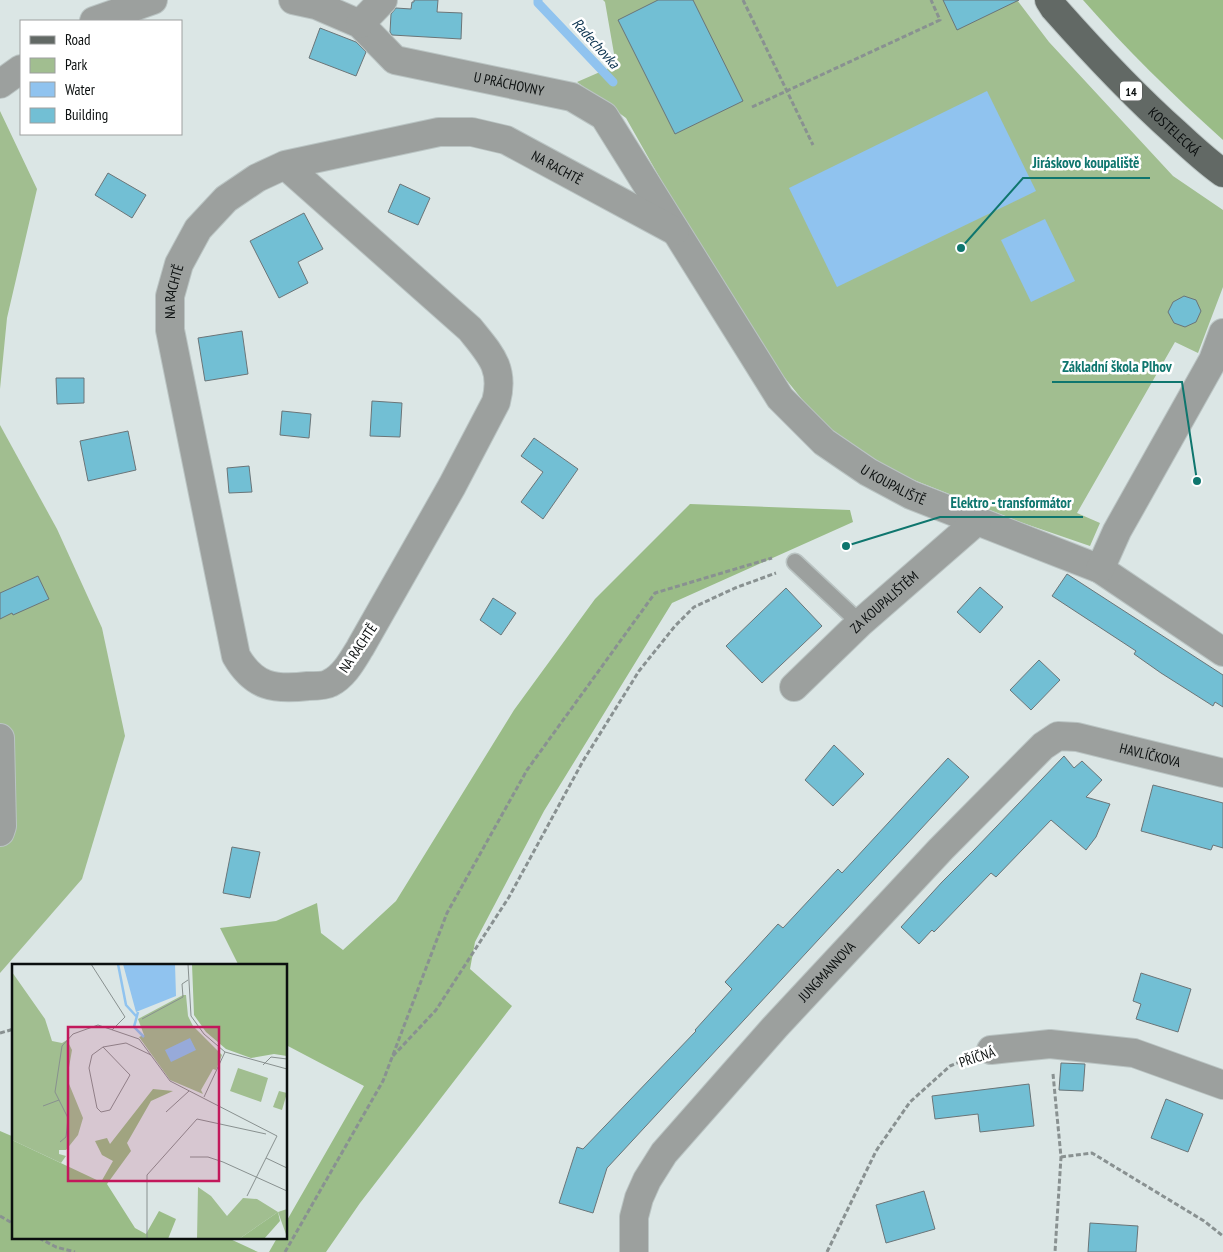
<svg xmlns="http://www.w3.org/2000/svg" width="1223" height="1252" font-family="'PT Sans Narrow',sans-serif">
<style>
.green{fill:#a1be90}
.forest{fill:#9abc87}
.water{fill:#90c3ef}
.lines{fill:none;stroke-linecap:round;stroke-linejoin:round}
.stream{stroke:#90c3ef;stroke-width:9}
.building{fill:#72bfd4;stroke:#6b7578}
.service-casing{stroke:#bac4c3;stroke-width:19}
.minor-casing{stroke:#bac4c3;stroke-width:30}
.primary-casing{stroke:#bac4c3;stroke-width:30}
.path{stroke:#899191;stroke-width:3;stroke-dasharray:5 2.5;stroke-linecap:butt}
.service{stroke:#9ca09e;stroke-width:16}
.minor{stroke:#9ca09e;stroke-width:28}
.primary{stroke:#626965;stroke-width:28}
.labels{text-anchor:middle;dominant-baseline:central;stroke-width:5;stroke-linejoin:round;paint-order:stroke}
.shield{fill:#fff;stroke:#545757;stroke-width:1}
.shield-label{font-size:12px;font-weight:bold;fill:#0b0f0f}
.street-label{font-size:14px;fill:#0b0f0f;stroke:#fff}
.water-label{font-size:15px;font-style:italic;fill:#0c3350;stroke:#fff}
.inset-river{fill:none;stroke:#90c3ef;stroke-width:2.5}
.inset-road{fill:none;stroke:#88908f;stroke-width:1}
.view{fill:#c2185b;fill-opacity:0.15;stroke:#c2185b;stroke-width:2.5}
.inset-edge{fill:none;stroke:#0b0f0f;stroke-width:2.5}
.leader{fill:none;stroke:#0f766e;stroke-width:2}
.callout-dot{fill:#0f766e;stroke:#fff;stroke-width:2}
.callout-label{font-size:15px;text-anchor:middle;font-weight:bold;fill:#0f766e;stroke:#fff;stroke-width:5;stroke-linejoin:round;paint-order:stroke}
</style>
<rect width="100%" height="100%" fill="#dbe6e5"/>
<g class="green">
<path d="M603 0H1017L1049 42 1173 176 1223 210V287L1198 353 1175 342 1077 513 1100 523 1090 546 1020 522 891 471 829 433 744 327 626 118 577 82 616 65 605 2Z"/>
<path d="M0 111 37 189 7 318 0 389Z"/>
<path d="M0 425 57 529 102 628 125 736 82 879 0 973Z"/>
</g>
<g class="forest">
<path d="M1083 0H1223V140C1173 95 1127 50 1083 0Z"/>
<path d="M690 504 850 510 853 522 672 603 544 811 475 942 470 969 512 1006 360 1203 326 1252H269L277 1238H286V1222L364 1086 286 1045V966H239L220 928 276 921 317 903 321 933 343 950 396 901 514 710 595 599Z"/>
<path d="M0 1131 14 1137V1238H228L258 1252H0Z"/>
</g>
<g class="water">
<path d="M987 91 1036 191 837 287 789 188Z"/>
<path d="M1045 219 1075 281 1031 302 1001 240Z"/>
</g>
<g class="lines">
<path class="stream" d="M538 0V3L613 82"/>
</g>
<g class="building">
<path d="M414 0H438L437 12 462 13 461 39 392 35 390 32 391 14 396 8 411 9 412 2H414Z"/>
<path d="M658 0H693L743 101 675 134 618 20Z"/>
<path d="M943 0H1019L957 30Z"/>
<path d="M320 28 356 42 366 52 356 76 309 58Z"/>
<path d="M108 173 146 195 132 218 95 195Z"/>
<path d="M400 184 430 198 418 225 388 212Z"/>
<path d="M304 213 323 249 298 262 308 283 279 298 250 241Z"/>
<path d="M1184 296 1196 300 1201 311 1196 322 1185 327 1174 323 1168 312 1173 302Z"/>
<path d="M242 331 248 374 205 381 198 338Z"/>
<path d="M56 378H84V403L57 404Z"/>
<path d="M372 401 402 403 400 437 370 436Z"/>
<path d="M282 411 311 414 309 438 280 435Z"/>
<path d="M128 431 136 470 88 481 80 441Z"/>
<path d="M534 438 578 469 543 519 521 502 543 472 521 456Z"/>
<path d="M249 466 252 492 229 493 227 468Z"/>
<path d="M1067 574 1223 675V707L1215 702 1213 706 1161 673 1134 654 1136 651 1052 596Z"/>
<path d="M38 576 49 599 13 615 12 613 0 619V593Z"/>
<path d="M980 587 1003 607 980 633 957 612Z"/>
<path d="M786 588 822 626 762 683 726 646Z"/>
<path d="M493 598 516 613 501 635 480 620Z"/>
<path d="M1039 660 1060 680 1031 710 1010 690Z"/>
<path d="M834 745 864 774 833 806 805 780Z"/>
<path d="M1064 756 1074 768 1082 761 1102 780 1086 797 1110 804 1096 837 1086 850 1051 820 996 877 991 873 934 932 932 930 919 944 901 927 942 882 974 850Z"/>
<path d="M948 758 969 777 607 1168 593 1213 559 1203 577 1147 583 1149 696 1031 695 1030 732 989 725 982 778 924 783 928 838 869 842 873Z"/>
<path d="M1153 785 1223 803V848L1213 845 1211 850 1141 831Z"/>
<path d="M232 847 260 852 250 898 223 893Z"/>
<path d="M1141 973 1191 989 1178 1032 1136 1019 1141 1004 1133 1001Z"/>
<path d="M1061 1063 1085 1064 1083 1091 1059 1090Z"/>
<path d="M1029 1084 1034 1126 980 1132 978 1114 935 1119 932 1096Z"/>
<path d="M1166 1099 1203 1114 1188 1152 1151 1138Z"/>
<path d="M924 1191 935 1229 886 1243 876 1205Z"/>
<path d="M1090 1223 1138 1226 1136 1252H1088Z"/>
</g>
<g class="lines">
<defs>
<path id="service" d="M795 562 860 623"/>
<g id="minor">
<path id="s1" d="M293 0 316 5 360 24 395 60 572 97 604 116 780 398 824 442 868 472 911 495 1100 569 1223 652"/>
<path d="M94 21 153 0"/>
<path d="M360 24 383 0"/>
<path d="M0 84 21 69"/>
<path id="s2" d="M285 165 470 329C490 354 505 368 496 402L452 486 360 648C352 661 344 676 330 683 325 686 314 686 308 686 274 690 254 687 236 656L170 330V296L179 264 198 229 226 199 257 178 285 165 439 132H472L506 140 675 231"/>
<path d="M1100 569 1117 531 1213 360 1223 333"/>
<path id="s3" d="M794 687 860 623 977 521"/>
<path d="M0 738 2 826 0 832"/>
<path d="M991 1050 1050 1044 1134 1053 1223 1085"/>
<path id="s4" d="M634 1252V1217L639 1198 647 1180 664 1153 775 1027 941 849 1043 746 1058 736 1077 737 1223 773"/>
</g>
<g id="primary">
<path id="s5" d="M1049 0 1054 8C1093 52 1132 94 1176 133 1191 147 1206 161 1223 173"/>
</g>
</defs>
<use href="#service" class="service-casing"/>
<use href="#minor" class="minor-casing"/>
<use href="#primary" class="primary-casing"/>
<g class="path">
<path d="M743 0 813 145"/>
<path d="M752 107 940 20 931 0"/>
<path d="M0 1033 14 1029"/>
<path d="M393 1056 436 1010 509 897 583 761 639 671 675 626 694 607 735 588 776 573"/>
<path d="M1053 1074 1061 1157 1055 1252"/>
<path d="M1061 1157 1092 1153 1204 1221 1223 1236"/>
<path d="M0 1216 14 1224"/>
<path d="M39 1238 56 1247 75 1252"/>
<path d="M285 1252 383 1081 447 913 527 770 655 593 772 558"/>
<path d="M827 1252 876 1151 910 1102 950 1066 965 1060"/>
</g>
<use href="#service" class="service"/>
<use href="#minor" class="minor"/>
<use href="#primary" class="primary"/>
</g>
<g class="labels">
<rect class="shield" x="1120" y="81.5" width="22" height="19" rx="4"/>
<g class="shield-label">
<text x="1131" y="91">14</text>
</g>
<g class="street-label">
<text stroke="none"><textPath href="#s1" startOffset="238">U PRÁCHOVNY</textPath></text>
<text stroke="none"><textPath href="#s5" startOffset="182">KOSTELECKÁ</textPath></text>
<text stroke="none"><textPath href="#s2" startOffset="1596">NA RACHTĚ</textPath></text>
<text stroke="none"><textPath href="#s2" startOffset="1135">NA RACHTĚ</textPath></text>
<text stroke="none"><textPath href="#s1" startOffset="816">U KOUPALIŠTĚ</textPath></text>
<text stroke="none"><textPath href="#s3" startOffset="124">ZA KOUPALIŠTĚM</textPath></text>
<text transform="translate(358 648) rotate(-56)">NA RACHTĚ</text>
<text stroke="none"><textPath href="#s4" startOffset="775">HAVLÍČKOVA</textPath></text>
<text stroke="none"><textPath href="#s4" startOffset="350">JUNGMANNOVA</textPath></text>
<text transform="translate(977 1057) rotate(-18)">PŘÍČNÁ</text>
</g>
<g class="water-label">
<text transform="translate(596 43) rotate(48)">Radechovka</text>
</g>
</g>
<g transform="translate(12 964)">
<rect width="275" height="275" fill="#dbe6e5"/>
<path d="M0 8 33 55 40 77 50 79 55 76 60 86 55 115 71 154 66 171 54 186H47V190L54 192 49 199 0 176ZM171 31H174L176 52 181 62 210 91 204 106 201 105 189 126 191 130 158 116 127 73 132 71 126 55ZM226 104 256 114 249 138 218 127ZM267 127 275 129 270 146 261 143ZM186 223 199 232 215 252 231 234 245 235 266 248 275 245V273L266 248 227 275H185Z" fill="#a1be90"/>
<path d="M180 0H275V92L262 90 239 94 214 85 194 68 182 51ZM141 125 161 127 139 137 115 179 119 187 95 220 123 264 134 270 147 247 164 255 156 275H0V176L89 218 101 197 90 191 83 177 95 174 98 180ZM266 248 268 257 252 275H227Z" fill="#9abc87"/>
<path d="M111 0H163L164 32 124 48ZM178 74 184 86 159 98 153 86Z" fill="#90c3ef"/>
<path class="inset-river" d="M106 0 114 41 124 52M126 48 122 63 132 73"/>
<path class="inset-road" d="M79 0 113 53 100 66M176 0 179 52 192 70 213 88 275 105M130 55 171 33 170 20 176 16M91 83 118 111 98 146 89 148 85 144 77 104 80 91 91 83 114 79 139 91M251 101 259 93 275 95M192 133 213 88M47 136 56 154 54 173 48 178M31 142 47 136 43 128 50 82 61 70 86 61 127 75 158 117 265 172 235 232M154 148 177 127M178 193H196L211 198 275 227M254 194 275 204M135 275V211L185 155 254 170"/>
<path class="view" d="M56 63H207V217H56Z"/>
<rect width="275" height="275" class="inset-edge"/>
</g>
<path class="leader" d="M961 248L1023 178H1150M1197 481L1182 382H1052M846 546L940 517H1083"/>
<g class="callout-dot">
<circle cx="961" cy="248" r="5"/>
<circle cx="1197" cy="481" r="5"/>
<circle cx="846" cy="546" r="5"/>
</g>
<g class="callout-label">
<text x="1086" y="168">Jiráskovo koupaliště</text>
<text x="1117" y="372">Základní škola Plhov</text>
<text x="1011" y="508">Elektro - transformátor</text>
</g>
<rect x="20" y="20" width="162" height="115" fill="#ffffff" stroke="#9d9f9f"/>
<rect x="30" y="36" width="25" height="8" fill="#626965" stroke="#9d9f9f"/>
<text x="65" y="45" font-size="15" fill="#0b0f0f">Road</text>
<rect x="30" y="58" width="25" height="15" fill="#a1be90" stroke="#9d9f9f"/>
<text x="65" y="70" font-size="15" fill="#0b0f0f">Park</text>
<rect x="30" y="82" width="25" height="15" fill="#90c3ef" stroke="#9d9f9f"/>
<text x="65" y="95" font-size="15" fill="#0b0f0f">Water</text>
<rect x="30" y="108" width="25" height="15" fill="#72bfd4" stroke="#9d9f9f"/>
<text x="65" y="120" font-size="15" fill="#0b0f0f">Building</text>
</svg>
